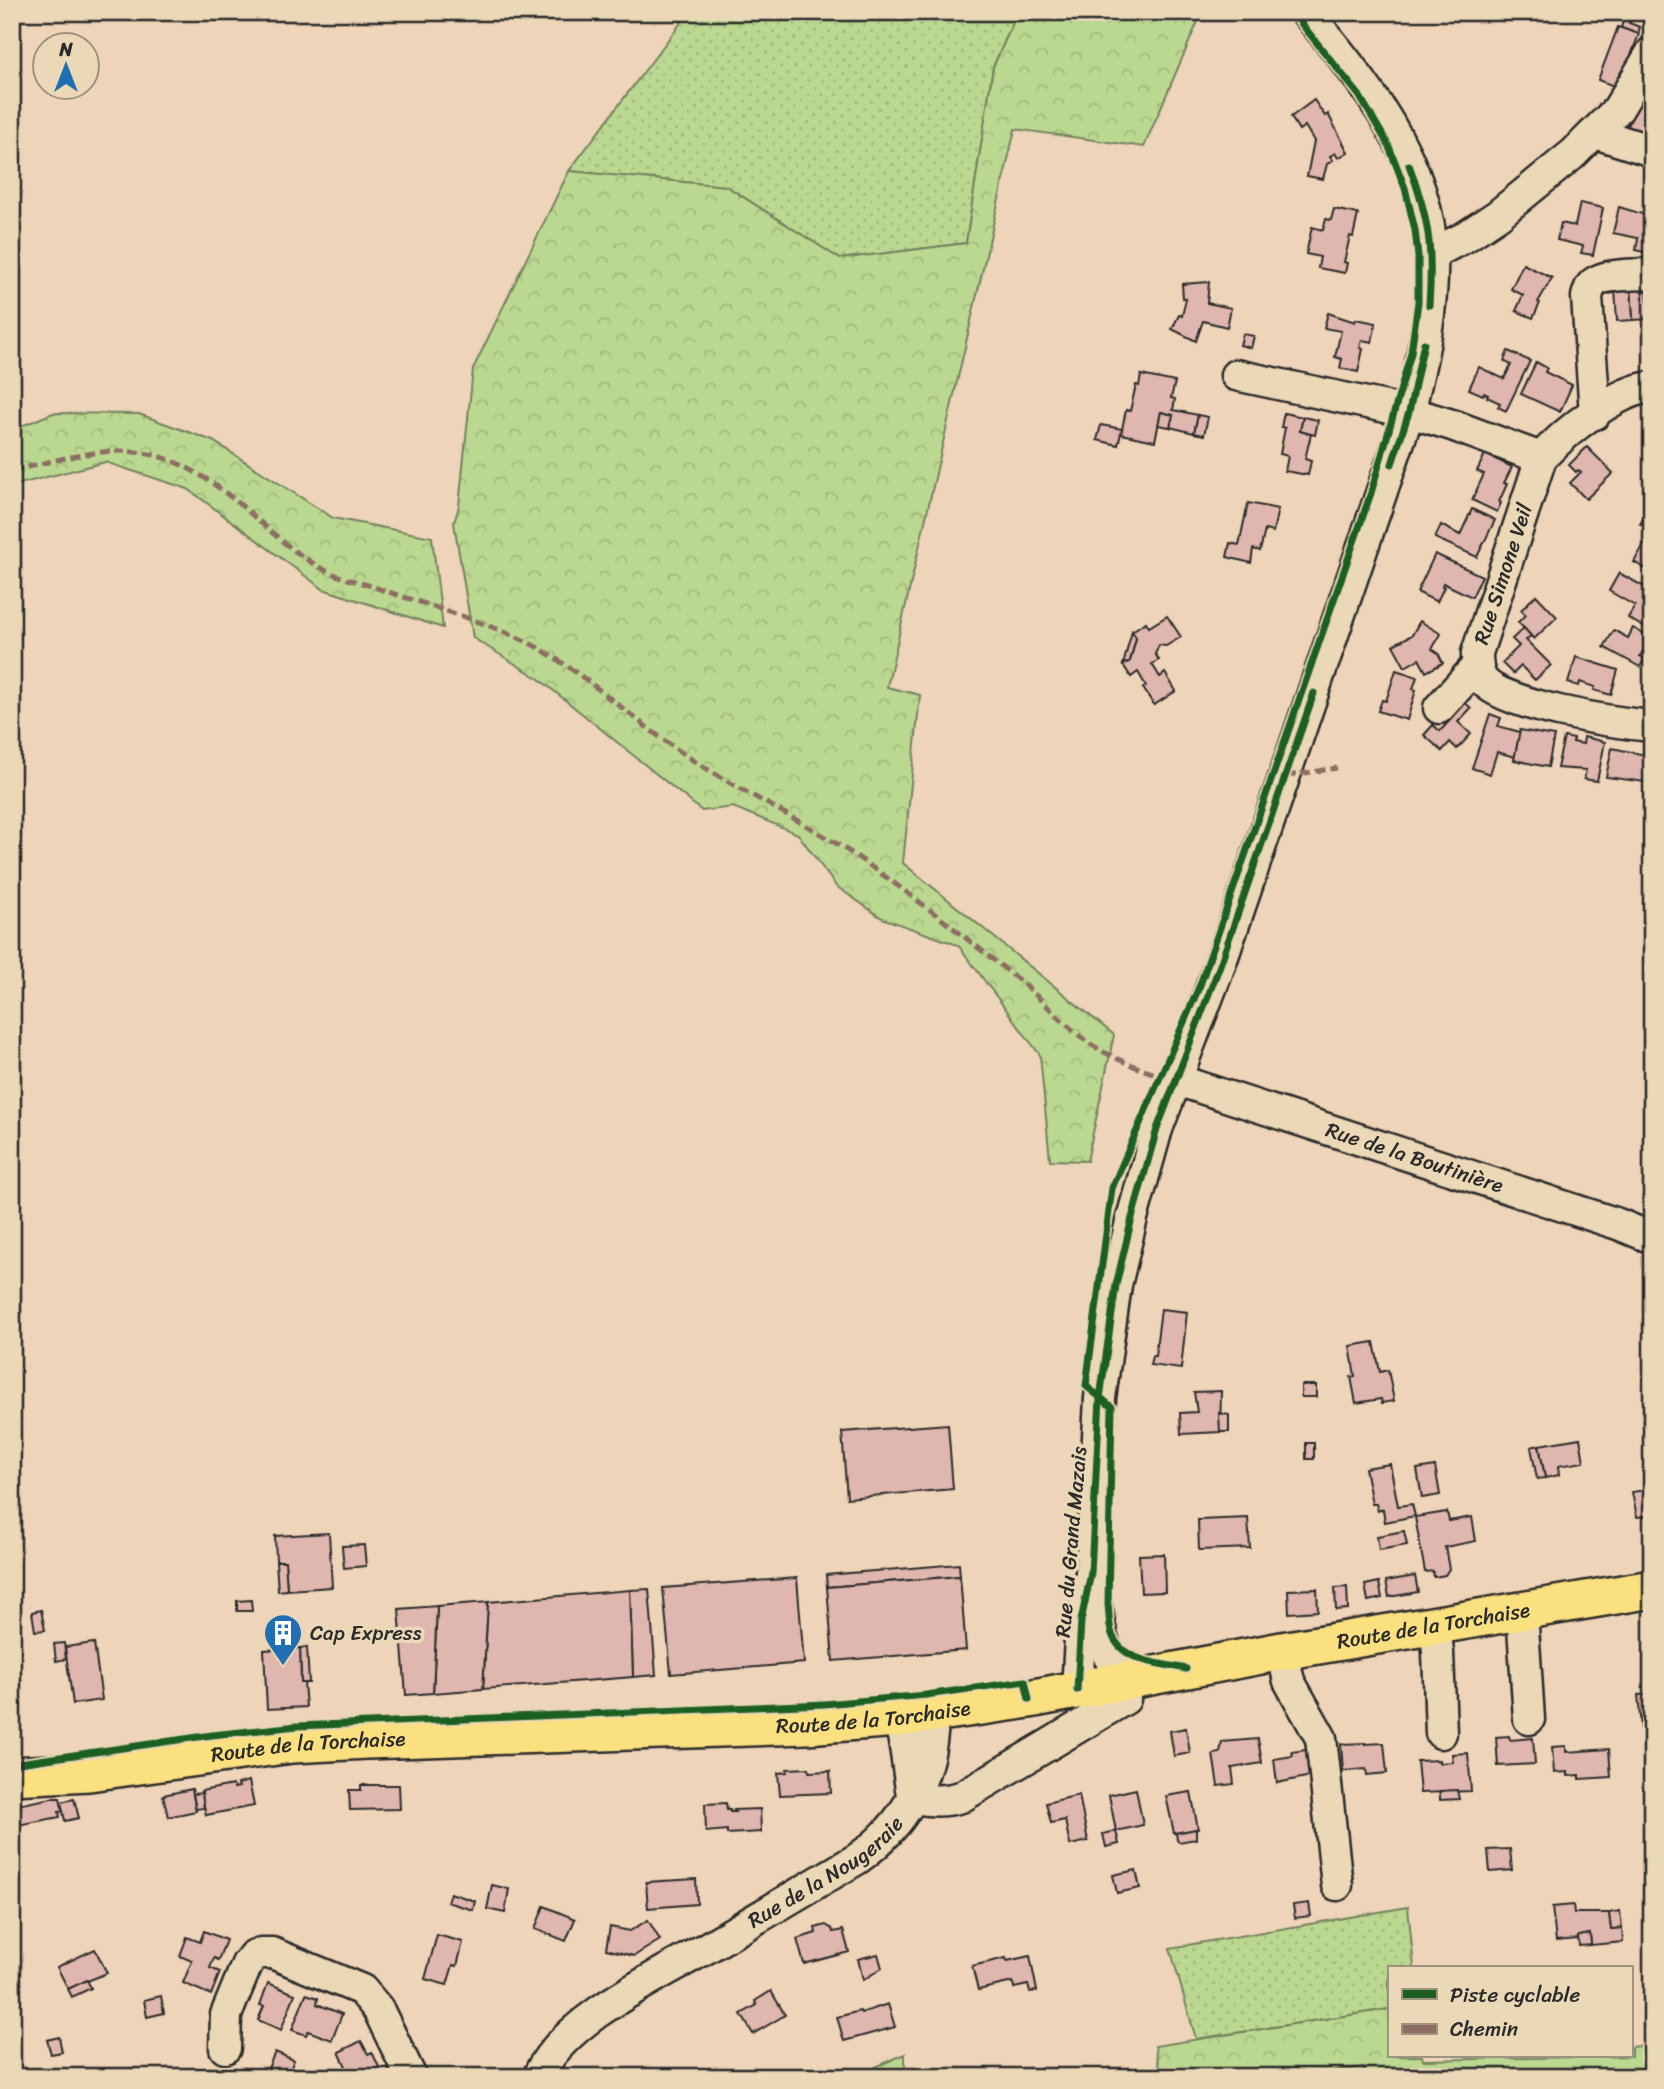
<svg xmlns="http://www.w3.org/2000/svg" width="1664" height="2089" font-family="Sriracha,sans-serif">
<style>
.grass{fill:url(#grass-dots);stroke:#73825e;stroke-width:2}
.forest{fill:url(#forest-crowns);stroke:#73825e;stroke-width:2}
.building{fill:#e0b7af;stroke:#2b2b2b;stroke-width:2}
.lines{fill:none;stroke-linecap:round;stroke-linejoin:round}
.minor-casing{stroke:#2b2b2b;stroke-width:35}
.major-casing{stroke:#2b2b2b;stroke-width:42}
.minor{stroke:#ead8b6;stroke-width:30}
.major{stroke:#fbe080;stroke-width:37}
.quiet{stroke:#8d6e63;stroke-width:5;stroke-dasharray:10 5;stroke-linecap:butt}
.cycleway-casing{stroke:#ead8b6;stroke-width:11}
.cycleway{stroke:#1b5e20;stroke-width:7}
.labels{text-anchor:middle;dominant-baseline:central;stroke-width:7;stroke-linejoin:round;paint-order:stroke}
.street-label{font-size:21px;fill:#2b2b2b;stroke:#ead8b6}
.poi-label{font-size:21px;fill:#2b2b2b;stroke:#ead8b6;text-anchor:start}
</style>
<defs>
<pattern id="grass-dots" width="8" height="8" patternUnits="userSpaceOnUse" patternTransform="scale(1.75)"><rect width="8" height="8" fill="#bbd890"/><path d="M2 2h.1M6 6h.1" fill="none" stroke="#a1ba7c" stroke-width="1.8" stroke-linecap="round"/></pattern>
<pattern id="forest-crowns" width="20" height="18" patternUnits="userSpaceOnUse" patternTransform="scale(1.75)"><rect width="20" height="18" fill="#bbd890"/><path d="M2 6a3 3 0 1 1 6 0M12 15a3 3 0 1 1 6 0" fill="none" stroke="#a1ba7c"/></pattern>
</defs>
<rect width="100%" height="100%" fill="#eed4b9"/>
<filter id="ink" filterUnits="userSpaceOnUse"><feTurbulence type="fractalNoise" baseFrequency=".0143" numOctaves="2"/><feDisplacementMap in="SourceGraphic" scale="14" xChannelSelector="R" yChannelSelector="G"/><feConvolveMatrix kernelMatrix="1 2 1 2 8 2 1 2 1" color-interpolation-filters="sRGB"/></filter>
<g filter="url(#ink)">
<g class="grass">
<path d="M689 12H829L866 20 965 17 970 12H1018L993 67 966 243 840 259 726 186 569 171Z"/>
<path d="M1408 1907 1414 1968H1389V2009L1196 2039 1170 1948Z"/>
</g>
<g class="forest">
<path d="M829 12H970L965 17 866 20Z"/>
<path d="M1018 12H1202L1144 147 1015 129 887 687 920 695 903 863 1114 1035 1087 1161 1050 1160 1040 1055 958 945 882 918 836 886 798 834 733 807 702 811 538 678 473 638 454 523 459 506 473 369 569 171 726 186 840 259 966 243 993 67Z"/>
<path d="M53 413 139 414 213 441 333 518 432 537 443 628 323 589 188 489 105 462 12 486V430Z"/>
<path d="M1389 2009V2056H1422L1423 2060 1631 2056V2047L1652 2045V2077H1365L1364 2067 1293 2077H1161L1155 2046Z"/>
<path d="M905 2054V2077H853Z"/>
</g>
<g class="building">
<path d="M1624 17 1631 19 1629 23 1640 27 1638 34 1621 28Z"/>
<path d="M1618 27 1639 34 1619 88 1598 80Z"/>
<path d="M1645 84 1652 86V112L1642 137 1626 131Z"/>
<path d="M1314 100 1325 116 1328 114 1348 152 1338 158 1335 153 1330 156 1333 160 1327 164 1323 179 1307 176 1314 141 1305 126 1299 130 1291 117Z"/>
<path d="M1580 203 1603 208 1593 255 1581 253 1583 246 1557 240 1561 223 1575 226Z"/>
<path d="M1619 207 1652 217V254L1636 250 1638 238 1613 233Z"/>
<path d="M1334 209 1358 214 1353 237 1350 236 1344 262 1347 263 1345 273 1318 268 1320 257 1306 254 1312 227 1323 230 1326 219 1331 220Z"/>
<path d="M1523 264 1552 278 1538 302 1540 303 1533 318 1516 311 1523 295 1511 289Z"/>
<path d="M1209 282 1207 303 1231 308 1227 327 1203 321 1196 341 1172 329 1179 315 1182 316 1186 299 1183 298 1182 284Z"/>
<path d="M1647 287 1649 319 1633 320 1631 288Z"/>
<path d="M1631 288 1633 320 1617 321 1615 289Z"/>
<path d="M1328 313 1355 322 1356 319 1376 323 1372 342 1362 340 1360 348 1363 349 1358 372 1340 368 1342 359 1335 357 1341 331 1324 328Z"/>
<path d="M1243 334 1254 336 1251 348 1240 345Z"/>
<path d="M1508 351 1530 361 1506 411 1498 407 1500 403 1487 397 1488 395 1484 393 1483 395 1469 389 1479 367 1504 379 1511 365 1504 361Z"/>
<path d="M1536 362 1547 368 1545 372 1572 385 1560 412 1521 394Z"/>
<path d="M1141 375 1175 382 1171 398 1175 399 1173 410 1198 415 1194 433 1170 427 1173 415 1161 412 1155 441 1121 434 1126 410 1130 411 1136 385 1139 386Z"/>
<path d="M1161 412 1173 415 1170 427 1158 425Z"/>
<path d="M1284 413 1303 417 1300 431 1311 434 1305 459 1311 461 1308 475 1285 471 1288 456 1280 454 1285 428 1281 427Z"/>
<path d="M1198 415 1208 417 1204 435 1194 433Z"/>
<path d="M1303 417 1318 420 1315 435 1300 431Z"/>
<path d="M1101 425 1122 429 1118 445 1097 440Z"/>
<path d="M1587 447 1613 473 1586 499 1570 483 1581 472 1578 470 1576 472 1569 465Z"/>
<path d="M1485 454 1512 467 1504 483 1507 484 1499 502 1501 503 1497 512 1472 500 1484 474 1477 471Z"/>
<path d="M1248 503 1278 509 1273 532 1265 530 1260 551 1253 549 1251 563 1227 557 1230 543 1239 545Z"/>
<path d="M1652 504V530L1640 524Z"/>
<path d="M1472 509 1495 520 1477 557 1435 538 1441 525 1460 535Z"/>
<path d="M1649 536 1652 538V572L1634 562Z"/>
<path d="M1435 554 1482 576 1472 597 1443 583 1442 586 1444 587 1437 602 1417 592Z"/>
<path d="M1619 573 1652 591V608L1649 613 1652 615V620L1647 629 1628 618 1635 606 1609 591Z"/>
<path d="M1536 595 1557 617 1534 639 1518 622 1526 615 1521 610Z"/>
<path d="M1167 616 1181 637 1166 646 1159 645 1155 654 1159 660 1152 664 1160 677 1165 673 1176 691 1154 705 1143 688 1146 686 1138 672 1131 677 1123 665 1130 661 1136 638 1132 631 1146 622 1149 627Z"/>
<path d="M1420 621 1441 634 1432 649 1438 653 1443 663 1426 672 1419 659 1405 667 1393 645 1412 635Z"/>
<path d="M1524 628 1531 636 1526 640 1551 665 1535 680 1521 666 1513 674 1502 663 1519 646 1512 639Z"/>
<path d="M1633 628 1651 638 1640 656 1645 658 1640 667 1604 647 1614 630 1628 638Z"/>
<path d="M1132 631 1136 638 1130 661 1123 665Z"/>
<path d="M1576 657 1618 670 1611 695 1594 690 1595 687 1580 682 1579 686 1568 683Z"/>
<path d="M1396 670 1417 677 1413 689 1416 690 1407 720 1378 711 1382 700 1386 701Z"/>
<path d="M1459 697 1471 708 1458 722 1471 734 1457 749 1450 742 1442 751 1424 735 1433 725 1440 731 1452 718 1446 712Z"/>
<path d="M1490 714 1501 718 1498 726 1520 732 1515 757 1497 752 1490 774 1472 768Z"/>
<path d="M1520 730 1554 736 1548 767 1514 760Z"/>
<path d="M1564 737 1574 739 1573 742 1583 744 1584 737 1605 742 1597 781 1584 779 1586 770 1557 768Z"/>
<path d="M1612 748 1650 756 1645 782 1606 777Z"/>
<path d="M1161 1309 1187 1312 1181 1369 1150 1365 1152 1356H1155Z"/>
<path d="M1374 1342 1380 1372 1388 1370 1394 1401 1382 1403 1381 1399 1356 1403 1351 1377 1355 1376 1350 1346Z"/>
<rect x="1301" y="1385" width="15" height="12"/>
<path d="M1221 1391 1220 1432 1181 1434 1180 1413 1197 1412 1194 1392Z"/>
<path d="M1219 1413 1229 1415V1432H1220Z"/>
<path d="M948 1424 953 1489 847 1498 842 1432Z"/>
<path d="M1580 1438 1584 1462 1558 1466 1559 1475 1545 1478 1539 1445Z"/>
<rect x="1306" y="1443" width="8" height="16"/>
<path d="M1539 1445 1545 1478 1537 1479 1531 1447Z"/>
<path d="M1390 1464 1398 1506 1412 1504 1415 1516 1385 1522 1383 1509 1378 1511 1376 1504H1372L1365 1468Z"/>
<path d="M1435 1466 1440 1495 1422 1498 1417 1469Z"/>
<path d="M1652 1489V1515L1637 1517 1632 1492Z"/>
<path d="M1447 1512 1449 1521 1472 1517 1476 1541 1445 1547 1449 1569 1445 1575 1434 1577 1433 1571 1425 1572 1415 1517Z"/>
<path d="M1248 1518 1250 1548 1199 1550 1198 1520Z"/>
<path d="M1404 1531 1407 1545 1379 1550 1377 1536Z"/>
<path d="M329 1533 332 1587 287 1590 285 1561H276L275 1536Z"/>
<path d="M364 1545 366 1566 344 1568 342 1546Z"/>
<path d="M1164 1554 1165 1592 1141 1593 1139 1555Z"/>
<path d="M276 1561H285L287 1590 278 1591Z"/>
<path d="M959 1564 960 1576 827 1587 826 1575Z"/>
<path d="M960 1576 966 1650 833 1661 827 1587Z"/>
<path d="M1415 1576 1418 1592 1389 1597 1386 1581Z"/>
<path d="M797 1578 804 1663 671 1674 663 1588Z"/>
<path d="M1379 1582 1382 1598 1368 1601 1365 1585Z"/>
<path d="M1347 1587 1348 1609 1336 1610 1335 1588Z"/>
<path d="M649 1589 656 1675 633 1677 630 1590Z"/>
<path d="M1317 1589 1318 1611 1289 1613 1288 1590Z"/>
<path d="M630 1590 633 1677 483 1689 488 1602Z"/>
<path d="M251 1600 252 1611H237V1601Z"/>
<path d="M488 1602 483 1689 433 1693 437 1606Z"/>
<path d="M437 1606 433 1693 406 1695 399 1609Z"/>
<path d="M41 1610 45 1630 35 1631 32 1612Z"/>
<path d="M64 1643 66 1659 56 1661 54 1644Z"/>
<path d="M94 1643 102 1700 73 1704 65 1647Z"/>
<path d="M307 1647 309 1683H301L300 1648Z"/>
<path d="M300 1648 301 1683H304L306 1707 267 1709 264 1650Z"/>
<path d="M1652 1694V1740H1651L1649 1727 1641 1728 1638 1695Z"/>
<path d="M1186 1728 1190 1753 1174 1756 1170 1731Z"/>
<path d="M1509 1736 1510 1740 1533 1738 1535 1764 1498 1766 1496 1737Z"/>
<path d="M1258 1739 1262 1763 1232 1768 1234 1784 1218 1786 1213 1754 1220 1753 1222 1742Z"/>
<path d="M1365 1743V1744L1384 1743 1387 1773 1367 1775 1366 1769 1343 1771 1341 1744Z"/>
<path d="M1566 1746V1752L1609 1749 1611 1777 1580 1779V1775L1568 1776V1772L1554 1773 1552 1747Z"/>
<path d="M1313 1749 1316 1775 1277 1783 1274 1759 1293 1756 1292 1752Z"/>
<path d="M1468 1753 1471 1791 1420 1793 1417 1761 1439 1760V1763L1453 1762 1452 1754Z"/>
<path d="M809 1768V1772L830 1771 831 1793 780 1795 778 1773 787 1772V1769Z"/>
<path d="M249 1781 254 1806 206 1815 201 1791 233 1785 234 1788 239 1787 238 1784Z"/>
<path d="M361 1785H399L400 1809 350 1810 349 1790H361Z"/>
<path d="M192 1789 196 1811 168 1817 163 1795Z"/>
<path d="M1136 1789 1143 1825 1116 1831 1109 1795Z"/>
<path d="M1457 1790 1459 1799 1440 1800V1791Z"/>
<path d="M1191 1792 1198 1829 1174 1833 1166 1796Z"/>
<path d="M202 1793 204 1808 196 1809 193 1794Z"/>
<path d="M1079 1795 1088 1841 1070 1845 1065 1820 1051 1823 1046 1803Z"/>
<path d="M52 1798H60L63 1811 59 1812 60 1817 12 1826V1806Z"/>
<path d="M74 1799 79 1818 65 1821 61 1802Z"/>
<path d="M726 1803 727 1810H730V1812H735L734 1810 760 1809 761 1832 727 1834V1830L706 1832 705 1804Z"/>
<path d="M1196 1829V1839L1179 1842 1177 1840 1176 1833Z"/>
<path d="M1116 1831 1119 1844 1106 1847 1103 1834Z"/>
<path d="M1510 1849 1512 1870 1490 1872 1488 1850Z"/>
<path d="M1136 1870 1140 1888 1117 1893 1113 1875Z"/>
<path d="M696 1879 697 1904 648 1908 646 1882Z"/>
<path d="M492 1885 509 1889 505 1913 487 1909Z"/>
<path d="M450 1893 475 1901 473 1910 447 1902Z"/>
<path d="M1309 1903 1311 1916 1295 1918 1293 1905Z"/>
<path d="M1573 1905 1574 1913H1609L1611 1929 1622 1928 1623 1942 1591 1945 1590 1934 1578 1936V1939L1556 1941 1552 1907Z"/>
<path d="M544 1906 575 1919 566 1941 535 1929Z"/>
<path d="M1620 1911 1622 1928 1611 1929 1609 1913Z"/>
<path d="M648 1920 660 1940 634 1956 606 1949 610 1927 630 1931Z"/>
<path d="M826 1925 832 1929 833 1932 843 1930 849 1952 804 1964 797 1939 816 1933 815 1928Z"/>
<path d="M204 1931 226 1940 218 1960 214 1958 210 1968 220 1972 211 1995 183 1983 192 1961 180 1956 187 1937 200 1942Z"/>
<path d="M1590 1934 1591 1945 1579 1946 1578 1936Z"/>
<path d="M437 1935 463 1942 457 1966 453 1965 447 1985 425 1979Z"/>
<path d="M95 1949 107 1973 68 1989 57 1967Z"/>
<path d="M878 1954 882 1968 863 1980 858 1959Z"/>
<path d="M1030 1956 1037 1991 1030 1992 1028 1985 1014 1988 1013 1982 978 1990 972 1966 1006 1958 1007 1961Z"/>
<path d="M87 1980 91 1988 72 1997 68 1989Z"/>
<path d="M268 1983 295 1994 281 2030 258 2020 264 2006 260 2005Z"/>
<path d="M771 1991 785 2015 753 2034 741 2014 757 2005 755 2001Z"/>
<path d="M306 1994 318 1998 317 2004 342 2014 332 2040 308 2031 306 2035 292 2030Z"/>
<path d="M161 1996 164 2013 147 2017 144 2000Z"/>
<path d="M888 2004 895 2027 844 2041 837 2017 860 2011 861 2013Z"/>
<path d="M59 2037 62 2052 51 2054 47 2040Z"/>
<path d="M361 2041 368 2054 372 2052 382 2073 375 2077H351L339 2052Z"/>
<path d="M275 2052 294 2060 287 2077H255L258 2070 266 2073Z"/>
<path d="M671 2069 695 2074 694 2077H669Z"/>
</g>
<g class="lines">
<defs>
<g id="minor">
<path d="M1595 133 1652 151"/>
<path d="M1432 254 1465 237 1498 215 1573 154 1618 109 1652 52"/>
<path d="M1236 375 1409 412 1452 425 1541 458"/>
<path d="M1652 387C1616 390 1565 432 1541 458L1477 653C1477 662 1477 671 1482 679 1500 706 1618 723 1652 726"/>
<path d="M1595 414 1587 297C1588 293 1589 289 1591 286 1600 273 1637 275 1652 274"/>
<path d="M1439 708 1477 666"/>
<path id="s1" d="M1177 1080 1618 1224 1652 1238"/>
<path d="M1094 1594 1102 1638 1109 1657 1127 1680"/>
<path d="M1522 1611 1529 1719"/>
<path d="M1435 1625 1438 1652 1441 1733"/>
<path d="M1282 1651 1289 1681 1321 1738 1337 1885"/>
<path d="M1077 1690 1081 1621 1091 1573 1100 1398 1116 1285 1132 1218 1157 1129 1220 965 1409 412C1422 361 1434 307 1432 254 1428 160 1363 80 1306 12"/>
<path d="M898 1718C907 1743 907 1769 912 1794"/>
<path d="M913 1798C930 1801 944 1802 961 1797L1125 1699"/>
<path d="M225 2048 226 2015 247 1964 253 1956 261 1953H272L362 1990 378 2009 411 2077"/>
<path id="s2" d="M538 2077C561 2021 658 1976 710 1946 759 1917 808 1888 857 1859 906 1824 933 1775 933 1714"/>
</g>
<g id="major">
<path id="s3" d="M12 1776 89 1772 292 1744 367 1740 806 1725 898 1718 1029 1699 1282 1651 1652 1589"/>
</g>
</defs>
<use href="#minor" class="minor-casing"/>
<use href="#major" class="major-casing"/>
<use href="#minor" class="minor"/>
<use href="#major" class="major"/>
<g class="quiet">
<path d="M12 471C120 443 160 435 249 512 274 534 299 558 329 572 344 579 360 582 374 587 423 604 474 618 521 639 573 663 627 715 675 748 736 791 805 820 866 863 919 900 970 941 1021 982 1042 1000 1060 1020 1081 1037 1101 1054 1141 1070 1166 1077"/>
<path d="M1286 776 1337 768"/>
</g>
<defs>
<g id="cycleway">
<path d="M1409 165C1429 217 1433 249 1429 305"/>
<path d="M1392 464 1409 412 1424 343"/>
<path d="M1186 1669C1160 1663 1120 1663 1111 1631 1109 1623 1109 1613 1108 1604L1112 1407 1086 1386 1112 1188 1200 985 1371 493 1411 353 1418 302V256L1415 230 1405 188 1388 144 1359 95 1292 12"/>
<path d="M1077 1690 1081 1621 1091 1573 1100 1398 1116 1285 1132 1218 1157 1129 1220 965 1314 693"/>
<path d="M12 1764 212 1735 297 1726 824 1704 926 1695 1025 1681 1029 1699"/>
</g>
</defs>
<use href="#cycleway" class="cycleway-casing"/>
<use href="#cycleway" class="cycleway"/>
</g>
</g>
<defs>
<symbol id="building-pin" viewBox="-11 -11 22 30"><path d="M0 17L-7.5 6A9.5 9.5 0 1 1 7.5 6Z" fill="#1f6fb2" stroke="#ead8b6"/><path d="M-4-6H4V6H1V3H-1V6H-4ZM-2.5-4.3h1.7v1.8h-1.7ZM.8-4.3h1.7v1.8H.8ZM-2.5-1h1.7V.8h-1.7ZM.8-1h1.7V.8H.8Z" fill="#fff"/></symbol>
</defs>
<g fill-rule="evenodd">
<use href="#building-pin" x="261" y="1611" width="44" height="60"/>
</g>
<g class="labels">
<g class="street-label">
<text transform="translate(1503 574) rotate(-72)">Rue Simone Veil</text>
<text stroke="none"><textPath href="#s1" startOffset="250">Rue de la Boutinière</textPath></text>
<text transform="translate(1071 1542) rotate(-85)">Rue du Grand Mazais</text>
<text stroke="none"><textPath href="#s3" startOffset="1432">Route de la Torchaise</textPath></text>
<text stroke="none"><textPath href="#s3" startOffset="864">Route de la Torchaise</textPath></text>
<text stroke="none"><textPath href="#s3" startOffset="298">Route de la Torchaise</textPath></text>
<text stroke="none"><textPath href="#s2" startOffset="357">Rue de la Nougeraie</textPath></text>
</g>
<g class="poi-label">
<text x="310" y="1633">Cap Express</text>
</g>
</g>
<rect width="1664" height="2089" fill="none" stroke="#ead8b6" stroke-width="42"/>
<rect x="21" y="21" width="1622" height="2047" fill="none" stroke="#2b2b2b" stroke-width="2.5" filter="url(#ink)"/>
<rect x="1388" y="1966" width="245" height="91" fill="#ead8b6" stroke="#9e937e" stroke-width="2"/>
<rect x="1402" y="1989" width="35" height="10" fill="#1b5e20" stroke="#9e937e" stroke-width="2"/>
<text x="1450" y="2002" font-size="21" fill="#2b2b2b">Piste cyclable</text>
<rect x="1402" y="2024" width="35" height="10" fill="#8d6e63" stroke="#9e937e" stroke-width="2"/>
<text x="1450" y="2036" font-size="21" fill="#2b2b2b">Chemin</text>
<g transform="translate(66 66)"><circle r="33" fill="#ead8b6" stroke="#9e937e" stroke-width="2"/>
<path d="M0-5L12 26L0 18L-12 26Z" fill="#1f6fb2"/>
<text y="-10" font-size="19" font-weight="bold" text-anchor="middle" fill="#2b2b2b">N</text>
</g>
</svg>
